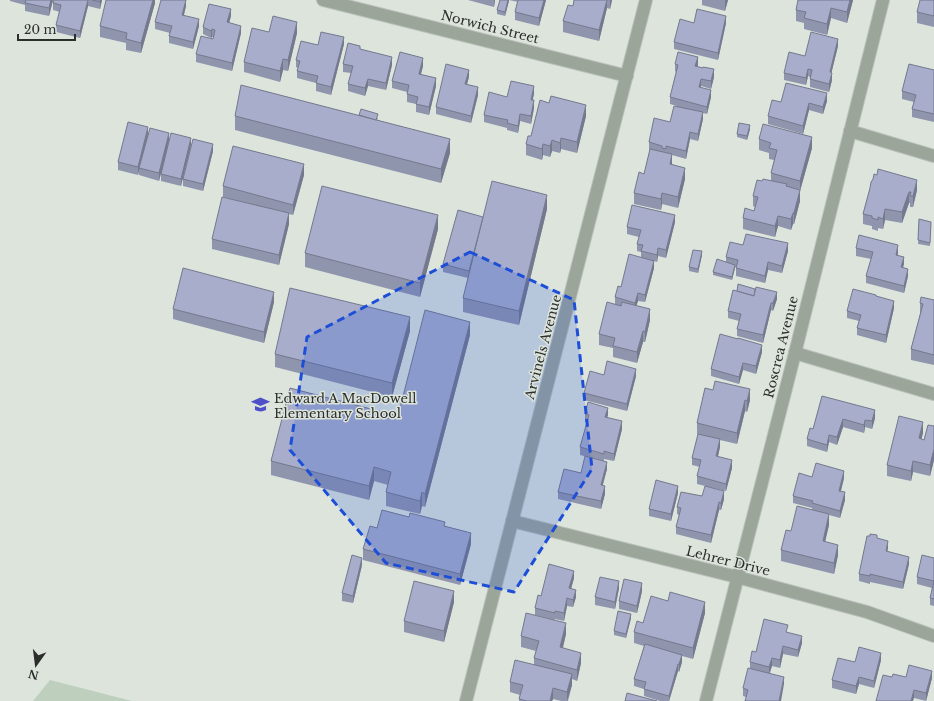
<svg xmlns="http://www.w3.org/2000/svg" width="934" height="701" font-family="'Libre Baskerville',serif">
<style>
.green{fill:#bed0bd}
.lines{fill:none;stroke-linecap:round;stroke-linejoin:round}
.minor-casing{stroke:#b9c0b9;stroke-width:14}
.minor{stroke:#9ba59a;stroke-width:12}
.wall{fill:#9095ae}
.shaded-wall{fill:#75798d}
.building{fill:#a7adca;stroke:#75798d}
.marked{fill:#1d4ed8;fill-opacity:0.2;stroke:#1d4ed8;stroke-width:3;stroke-dasharray:8 5;stroke-linejoin:round}
.labels{text-anchor:middle;dominant-baseline:central;stroke-width:3;stroke-linejoin:round;paint-order:stroke}
.street-label{font-size:13px;fill:#2b2e2b;stroke:#dde4dc}
.poi-label{font-size:13px;fill:#2b2e2b;stroke:#dde4dc;text-anchor:start}
</style>
<rect width="100%" height="100%" fill="#dde4dc"/>
<path class="green" d="M50 680 132 701H33Z"/>
<g class="lines">
<defs>
<g id="minor">
<path d="M323 0 627 76"/>
<path d="M850 131 934 156"/>
<path d="M795 353 934 394"/>
<path d="M512 521 737 577 867 612 934 636"/>
<path d="M466 701 646 0"/>
<path d="M706 701 795 353 883 0"/>
</g>
</defs>
<use href="#minor" class="minor-casing"/>
<use href="#minor" class="minor"/>
</g>
<g class="wall">
<path d="M10 0H53L49 16 25 11V5L10 1Z"/>
<path d="M54 0H102L100 9 88 6 80 38 56 32V25L60 12 53 10V3Z"/>
<path d="M155 0V3L141 53 126 50V43L100 37V26Z"/>
<path d="M186 0V6L184 15 199 26 193 49 169 43V36L170 33 155 29V22Z"/>
<path d="M468 0H495L494 7Z"/>
<path d="M500 0H546L539 26 515 20V12L518 2 509 0 505 16 497 14V10Z"/>
<path d="M574 0H612L610 9 607 8 599 41 563 32V21L573 6Z"/>
<path d="M702 0H728L725 11 702 5Z"/>
<path d="M798 0H853L847 23 831 18 827 35 804 29V23L796 21V10Z"/>
<path d="M934 0V27L917 23V12Z"/>
<path d="M231 16 229 23 241 33 232 71 196 62V54L213 39V37H212L211 38 203 34V27Z"/>
<path d="M694 23H726L718 60 674 49V42Z"/>
<path d="M269 32 297 33 288 71 283 70 280 82 244 72V62Z"/>
<path d="M344 44 331 95 316 91V83L297 78V71L298 68 296 67V60Z"/>
<path d="M838 46 831 73 832 80 829 92 810 87V77L808 76 806 85 784 80V73L805 56Z"/>
<path d="M360 50 392 65 386 90 368 86 365 96 348 91V84L351 73 343 72V64Z"/>
<path d="M675 64 698 65 697 67 714 77 711 89 701 86 700 87 711 97 707 114 703 113V119L698 141 690 139 686 159 672 155V164L685 179 678 208 662 204 661 210 634 204V193L644 174 650 150 649 149V142L670 122 677 106 670 104V97L676 72 675 71Z"/>
<path d="M423 66 421 74 436 86 429 115 416 112V104L407 102V92L392 88V81Z"/>
<path d="M934 70V122L912 117V109L914 102 902 99V91Z"/>
<path d="M469 77 467 84 478 95 471 123 436 114V107Z"/>
<path d="M534 94 532 100 534 108 531 124 520 121 518 133 507 130V128L484 122V115L507 97Z"/>
<path d="M827 101 823 114 809 110 803 134 768 124V116L781 102Z"/>
<path d="M359 115 378 118 377 120 450 153 441 183 235 130V116Z"/>
<path d="M586 116 577 153 561 149 560 153 552 151 550 157 543 155 542 160 526 155V144L531 136Z"/>
<path d="M750 129 747 140 737 137V134Z"/>
<path d="M148 133 169 139 191 138 181 186 161 181V174L163 166 159 181 139 175V170L138 175 118 170V162Z"/>
<path d="M759 139 812 148 800 191V201L794 224H793L791 230 778 226 775 237 743 229V218L754 211 755 207 753 206V196L762 181 771 180V173L774 160 769 159V153L759 150Z"/>
<path d="M213 151 203 191 183 186V179Z"/>
<path d="M304 175 293 215 289 214V224L279 265 212 249V239L254 205 223 197V186Z"/>
<path d="M870 188 917 190 913 207H910V203H909L902 223 885 220 883 229 878 228V231L872 229V226L863 224V214Z"/>
<path d="M547 209 519 325 463 312V298L468 278 443 272V264L483 217Z"/>
<path d="M919 219 931 222 930 246 918 244Z"/>
<path d="M675 222 666 258 658 256 657 262 654 261V268L645 302 638 301 636 306 650 320 645 342H643L637 363 613 357V348L599 345V334L615 304V297L621 287 641 258V252L637 251V244L639 237 627 234V227Z"/>
<path d="M438 229 420 297 305 267V253Z"/>
<path d="M743 245 788 251 782 273 768 270 765 283 736 276V267H735L732 280 713 275V272L726 262V257Z"/>
<path d="M856 248 898 253V255L904 264 903 267 908 276 904 293 866 283V276L871 259 856 256Z"/>
<path d="M702 255 698 273 689 271V267Z"/>
<path d="M876 297 894 308 886 343 857 335V328L859 321 847 318V311Z"/>
<path d="M777 299 773 311 771 310 763 343 737 336V329L739 321 728 318V311Z"/>
<path d="M934 300V365L911 360V349L920 314V303Z"/>
<path d="M274 302 264 343 173 319V309Z"/>
<path d="M410 331 392 397 275 367V354Z"/>
<path d="M470 335 425 507 422 506 420 514 386 506V492L388 485 374 481 369 500 271 475V461L398 416Z"/>
<path d="M762 352 756 374 743 370 739 384 711 376V369Z"/>
<path d="M636 376 627 411 584 400V393Z"/>
<path d="M705 388 750 400 747 412 745 411 737 444 720 440V447L718 457 732 468 726 491 697 484V476L700 467 692 465V458L698 434H697V423Z"/>
<path d="M822 396 875 418 872 429 865 427 864 433 843 427 837 445 829 442 827 452 807 446V439L813 429Z"/>
<path d="M585 414 608 415 607 417 622 429 614 461 604 459V461L580 455V447L587 422H585Z"/>
<path d="M934 426V460L930 476 913 472 911 481 887 476V465L923 433 921 439 924 440Z"/>
<path d="M607 469 602 486 605 494 601 509 558 499V492L581 473Z"/>
<path d="M812 477 844 478 841 491 845 500 840 518 829 515V525L825 541 838 555 834 574 781 561V550L812 510V508L793 503V496Z"/>
<path d="M678 493 671 521 649 516V509Z"/>
<path d="M702 496 724 499 721 510H719L711 543 676 534V527L679 515 677 514V507Z"/>
<path d="M445 526 471 544 460 585 363 560V549L377 528Z"/>
<path d="M877 538 888 548 887 551 909 564 903 589 870 582V584L859 581V574Z"/>
<path d="M934 558V606L930 605V598L932 588 917 584V577Z"/>
<path d="M362 565 353 603 342 601V593Z"/>
<path d="M574 578 571 589 576 597 573 607 567 606 564 621 555 619V620L535 615V608L541 596Z"/>
<path d="M619 588 615 609 595 605V597Z"/>
<path d="M642 591 637 613 619 609V601Z"/>
<path d="M454 602 444 642 404 632V621Z"/>
<path d="M705 613 693 659 682 656V662L679 672 678 671 669 701H660L644 696V689L634 686V679L644 646 634 643V632L643 623Z"/>
<path d="M631 618 626 638 614 635V631Z"/>
<path d="M788 633 802 643 798 657 783 654 780 668 772 666 770 673 784 684 746 697 743 696V688L750 669V662L756 652Z"/>
<path d="M566 634 563 648 581 663 577 681 572 679V685L568 701H561L553 699 552 701H519L520 695 510 692V682L534 665V658L536 651 521 647V636Z"/>
<path d="M881 660 874 688 859 684 856 694 832 688V680L855 662Z"/>
<path d="M892 677 932 678 926 701 914 698Z"/>
</g>
<g class="shaded-wall">
<path d="M51 0H53L49 16V8Z"/>
<path d="M88 0V6L80 38V31Z"/>
<path d="M100 0H102L100 9Z"/>
<path d="M153 0H155V3L141 53V43Z"/>
<path d="M186 0V6L182 22V15Z"/>
<path d="M494 0H495L494 7Z"/>
<path d="M508 0H509V1L505 16V12Z"/>
<path d="M544 0H546L539 26V18Z"/>
<path d="M607 0V8L599 41V30Z"/>
<path d="M610 0H612L610 9Z"/>
<path d="M725 0H728L725 11Z"/>
<path d="M850 0H853L847 23V12Z"/>
<path d="M831 8V18L827 35V24Z"/>
<path d="M231 9V16L227 30V22Z"/>
<path d="M726 16V23L718 60V53Z"/>
<path d="M199 19V26L193 49V42Z"/>
<path d="M297 22V33L288 71V60Z"/>
<path d="M241 26V33L232 71V63Z"/>
<path d="M212 29V37L211 38V31Z"/>
<path d="M344 37V44L331 95V87Z"/>
<path d="M838 39V46L830 79V72Z"/>
<path d="M392 57V65L386 90V83Z"/>
<path d="M698 57V65L695 73V66Z"/>
<path d="M423 58V66L419 81V74Z"/>
<path d="M283 59V70L280 82V71Z"/>
<path d="M714 69V77L711 89V81Z"/>
<path d="M808 69V76L806 85V78Z"/>
<path d="M469 70V77L465 91V84Z"/>
<path d="M832 73V80L829 92V84Z"/>
<path d="M436 78V86L429 115V107Z"/>
<path d="M368 79V86L365 96V88Z"/>
<path d="M701 79V86L699 94V87Z"/>
<path d="M534 86V94L531 107V100Z"/>
<path d="M478 87V95L471 123V116Z"/>
<path d="M711 90V97L707 114V107Z"/>
<path d="M827 93V101L823 114V107Z"/>
<path d="M534 100V108L531 124V116Z"/>
<path d="M809 103V110L803 134V126Z"/>
<path d="M586 105V116L577 153V142Z"/>
<path d="M703 112V119L698 141V134Z"/>
<path d="M520 114V121L518 133V126Z"/>
<path d="M750 125V129L747 140V136Z"/>
<path d="M148 127V134L138 175V167Z"/>
<path d="M690 132V139L686 159V151Z"/>
<path d="M169 133V140L159 181V173Z"/>
<path d="M812 137V148L800 191V201L794 224V213L800 191V181Z"/>
<path d="M191 138V146L181 186V179Z"/>
<path d="M561 138V149L560 153V143Z"/>
<path d="M450 139V153L441 183V169Z"/>
<path d="M552 140V151L550 157V146Z"/>
<path d="M213 144V151L203 191V184Z"/>
<path d="M543 144V155L542 160V149Z"/>
<path d="M672 154V165L670 164Z"/>
<path d="M304 164V175L293 215V205Z"/>
<path d="M685 168V179L678 208V197Z"/>
<path d="M917 180V190L913 207V196Z"/>
<path d="M909 192V203L902 223V212Z"/>
<path d="M662 193V204L661 210V199Z"/>
<path d="M547 195V209L519 325V311Z"/>
<path d="M885 209V220L883 229V219Z"/>
<path d="M289 213V224L279 265V255Z"/>
<path d="M793 213V224L791 230V219Z"/>
<path d="M438 215V229L420 297V283Z"/>
<path d="M675 215V222L666 258V250Z"/>
<path d="M778 216V226L775 237V226Z"/>
<path d="M788 243V251L782 273V266Z"/>
<path d="M898 245V253L896 262V255Z"/>
<path d="M658 248V256L657 262V255Z"/>
<path d="M702 251V255L698 273V269Z"/>
<path d="M904 257V264L901 274V267Z"/>
<path d="M654 261V268L645 302V295Z"/>
<path d="M768 262V270L765 283V276Z"/>
<path d="M735 265V268L732 280V277Z"/>
<path d="M908 269V276L904 293V286Z"/>
<path d="M274 292V302L264 343V332Z"/>
<path d="M777 292V299L773 311V303Z"/>
<path d="M638 293V301L635 310V303Z"/>
<path d="M894 301V308L886 343V335Z"/>
<path d="M771 303V310L763 343V335Z"/>
<path d="M650 309V320L645 342V332Z"/>
<path d="M410 317V331L392 397V383Z"/>
<path d="M470 322V335L425 507V494Z"/>
<path d="M643 331V342L637 363V352Z"/>
<path d="M762 345V352L756 374V366Z"/>
<path d="M743 363V370L739 384V377Z"/>
<path d="M636 369V376L627 411V404Z"/>
<path d="M750 389V400L747 412V401Z"/>
<path d="M745 400V411L737 444V433Z"/>
<path d="M608 408V415L605 424V417Z"/>
<path d="M875 410V418L872 429V421Z"/>
<path d="M843 419V427L837 445V437Z"/>
<path d="M865 420V427L864 433V425Z"/>
<path d="M622 421V429L614 461V454Z"/>
<path d="M923 422V433L919 449V438Z"/>
<path d="M829 435V442L827 452V445Z"/>
<path d="M720 439V447L716 464V456Z"/>
<path d="M934 449V460L930 476V465Z"/>
<path d="M732 460V468L726 491V484Z"/>
<path d="M913 461V472L911 481V471Z"/>
<path d="M607 462V469L601 492V485Z"/>
<path d="M374 467V481L369 500V486Z"/>
<path d="M844 471V478L839 498V491Z"/>
<path d="M605 486V494L601 509V501Z"/>
<path d="M678 486V493L671 521V514Z"/>
<path d="M724 491V499L721 510V503Z"/>
<path d="M422 492V506L420 514V501Z"/>
<path d="M845 492V500L840 518V511Z"/>
<path d="M719 502V510L711 543V535Z"/>
<path d="M829 514V525L823 551V541Z"/>
<path d="M471 533V544L460 585V574Z"/>
<path d="M888 541V548L886 558V551Z"/>
<path d="M838 545V555L834 574V563Z"/>
<path d="M909 557V564L903 589V582Z"/>
<path d="M362 558V565L353 603V596Z"/>
<path d="M574 571V578L569 596V588Z"/>
<path d="M619 581V588L615 609V602Z"/>
<path d="M642 583V591L637 613V606Z"/>
<path d="M576 590V597L573 607V600Z"/>
<path d="M454 591V602L444 642V631Z"/>
<path d="M567 598V606L564 621V613Z"/>
<path d="M705 602V613L693 659V648Z"/>
<path d="M631 614V618L626 638V634Z"/>
<path d="M566 623V634L560 658V647Z"/>
<path d="M802 636V643L798 657V650Z"/>
<path d="M783 646V654L780 668V660Z"/>
<path d="M581 653V663L577 681V670Z"/>
<path d="M881 653V660L874 688V681Z"/>
<path d="M682 655V662L679 672V664Z"/>
<path d="M772 658V666L769 674V667Z"/>
<path d="M678 664V671L669 701V696Z"/>
<path d="M932 671V678L926 701V693Z"/>
<path d="M572 674V685L567 701V692Z"/>
<path d="M784 677V684L781 701H779Z"/>
<path d="M859 677V684L856 694V686Z"/>
<path d="M553 688V699L552 701H550Z"/>
<path d="M914 690V698L913 701H911Z"/>
</g>
<g class="building">
<path d="M26 0H51L49 8 25 3Z"/>
<path d="M54 0H88L80 31 56 25 61 5 53 3Z"/>
<path d="M92 0H100V2Z"/>
<path d="M106 0H153L141 43 126 39 127 33 100 26Z"/>
<path d="M161 0H186L182 15 199 19 193 42 169 36 172 26 155 22Z"/>
<path d="M500 0H508L505 12 497 10Z"/>
<path d="M518 0H544L539 18 515 12Z"/>
<path d="M574 0H607L599 30 563 21 568 5 573 6Z"/>
<path d="M798 0H850L847 12 831 8 827 24 804 18 806 12 796 10Z"/>
<path d="M920 0H934V16L917 12Z"/>
<path d="M209 4 231 9 227 22 241 26 232 63 196 54 201 36 213 39 215 30 212 29 211 31 203 27Z"/>
<path d="M697 9 726 16 718 53 674 42 680 19 694 23Z"/>
<path d="M273 16 297 22 288 60 283 59 280 71 244 62 252 28 269 32Z"/>
<path d="M321 32 344 37 331 87 316 83 318 76 297 71 300 61 296 60 301 41 318 45Z"/>
<path d="M811 32 838 39 830 72 832 73 829 84 810 79 812 70 808 69 806 78 784 73 789 52 805 56Z"/>
<path d="M348 43 360 46V49L392 57 386 83 368 79 365 88 348 84 353 66 343 64Z"/>
<path d="M400 52 423 58 419 74 436 78 429 107 416 104 418 97 407 94 409 85 392 81Z"/>
<path d="M678 52 698 57 695 66 703 68V67L714 69 711 81 701 79 699 87 711 90 707 107 670 97 678 65 675 64Z"/>
<path d="M446 64 469 70 465 84 478 87 471 116 436 107Z"/>
<path d="M909 64 934 70V114L912 109 916 95 902 91Z"/>
<path d="M511 81 534 86 531 100H534L531 116 520 114 518 126 507 123 508 120 484 115 489 92 507 97Z"/>
<path d="M786 83 827 93 823 107 809 103 803 126 768 116 772 100 781 102Z"/>
<path d="M241 85 450 139 441 169 235 116Z"/>
<path d="M551 96 586 105 577 142 561 138 560 143 552 140 550 146 543 144 542 149 526 144 528 136H531L540 100 549 103Z"/>
<path d="M674 106 703 112 698 134 690 132 686 151 666 146V149L662 148V146L649 142 654 118 670 122Z"/>
<path d="M361 109 378 114 376 120 359 115Z"/>
<path d="M128 122 148 127 138 167 118 162Z"/>
<path d="M739 123 750 125 747 136 737 134Z"/>
<path d="M763 124 812 137 800 181 771 173 777 150 769 148 771 143 759 139Z"/>
<path d="M150 128 169 133 159 173 139 168Z"/>
<path d="M171 133 191 138 181 179 161 174Z"/>
<path d="M193 139 213 144 203 184 183 179Z"/>
<path d="M233 146 304 164 293 205 223 186Z"/>
<path d="M650 149 672 154 670 164 685 168 678 197 662 193 661 199 634 193 639 172 644 174Z"/>
<path d="M878 169 917 180 913 196H910L911 192H909L902 212 885 209 883 219 878 217V220L872 218V216L863 214 870 188 871 182 873 179 874 174 877 175Z"/>
<path d="M763 179 787 184 786 186 800 190 794 213H793L791 219 778 216 775 226 743 218 745 208 754 211 758 197 753 196 757 180 762 181Z"/>
<path d="M492 181 547 195 519 311 463 298Z"/>
<path d="M322 186 438 215 420 283 305 253Z"/>
<path d="M222 197 289 213 279 255 212 239Z"/>
<path d="M632 205 675 215 666 250 658 248 657 255 641 251 643 245 637 244 641 230 627 227Z"/>
<path d="M458 210 483 217 469 271 443 264Z"/>
<path d="M919 219 931 222 930 243 918 240Z"/>
<path d="M746 234 788 243 782 266 768 262 765 276 736 268 738 260 726 257 730 242 743 245Z"/>
<path d="M859 235 898 245 896 255 904 257 901 267 908 269 904 286 866 276 873 252 856 248Z"/>
<path d="M693 250 702 251 698 269 689 267Z"/>
<path d="M629 254 654 261 645 295 638 293 635 303 615 297 618 286 621 287Z"/>
<path d="M717 259 735 265 732 277 713 272Z"/>
<path d="M183 268 274 292 264 332 173 309Z"/>
<path d="M738 284 755 289 754 296 737 291Z"/>
<path d="M756 287 777 292 773 303H771L763 335 737 329 741 314 728 311 733 290 754 296Z"/>
<path d="M290 288 410 317 392 383 275 354Z"/>
<path d="M853 289 876 295V296L894 301 886 335 857 328 861 315 847 311Z"/>
<path d="M921 297 934 300V355L911 349 923 304 920 303Z"/>
<path d="M607 302 621 306 622 302 650 309 645 332 643 331 637 352 613 346 615 338 599 334Z"/>
<path d="M425 310 470 322 425 494 422 492 420 501 386 492 391 472 374 467 369 486 271 461 290 388 398 416Z"/>
<path d="M720 334 738 339V338L762 345 756 366 743 363 739 377 711 369Z"/>
<path d="M607 361 636 369 627 404 584 393 590 371 604 375Z"/>
<path d="M715 381 750 389 747 401 745 400 737 433 697 423 705 388 713 390Z"/>
<path d="M822 396 875 410 872 421 865 420 864 425 843 419 837 437 829 435 827 445 807 439 810 428 813 429Z"/>
<path d="M588 402 608 408 605 417 622 421 614 454 604 451V454L580 447 589 415 585 414Z"/>
<path d="M899 416 923 422 919 438 924 440 928 425 934 426V449L930 465 913 461 911 471 887 465Z"/>
<path d="M698 434 720 439 716 456 732 460 726 484 697 476 701 460 692 458Z"/>
<path d="M585 456 607 462 601 485 605 486 601 501 558 492 564 469 581 473Z"/>
<path d="M816 463 844 471 839 491 845 492 840 511 812 503 813 501 793 496 799 473 812 477Z"/>
<path d="M656 480 678 486 671 514 649 509Z"/>
<path d="M705 486 724 491 721 503 719 502 711 535 676 527 681 508 677 507 681 492 702 496Z"/>
<path d="M797 506 829 514 823 541 838 545 834 563 781 550 786 530 791 531Z"/>
<path d="M382 510 409 517 410 513 445 522 444 526 471 533 460 574 363 549 370 526 377 528Z"/>
<path d="M870 534 877 535V538L888 541 886 551 909 557 903 582 870 574V576L859 574 867 536H870Z"/>
<path d="M352 555 362 558 353 596 342 593Z"/>
<path d="M922 555 934 558V599L930 598 934 581 917 577Z"/>
<path d="M549 564 574 571 569 588 576 590 573 600 567 598 564 613 555 611V613L535 608 538 595 541 596Z"/>
<path d="M600 577 619 581 615 602 595 597Z"/>
<path d="M624 579 642 583 637 606 619 601Z"/>
<path d="M414 581 454 591 444 631 404 621Z"/>
<path d="M670 592 705 602 693 648 634 632 637 621 643 623 651 596 668 601Z"/>
<path d="M618 611 631 614 626 634 614 631Z"/>
<path d="M526 613 566 623 560 647 581 653 577 670 534 658 539 641 521 636Z"/>
<path d="M764 619 788 625 786 632 802 636 798 650 783 646 780 660 772 658 769 667 750 662 752 651 756 652Z"/>
<path d="M645 644 682 655 679 664H678L669 696 644 689 646 682 634 679Z"/>
<path d="M859 647 881 653 874 681 859 677 856 686 832 680 838 658 855 662Z"/>
<path d="M515 660 572 674 567 692 553 688 550 701H527L519 699 523 685 510 682Z"/>
<path d="M909 665 932 671 926 693 914 690 911 701H876L883 675 892 677 893 674 906 677Z"/>
<path d="M748 668 784 677 779 701H745L748 690 743 688Z"/>
<path d="M627 693 657 701H625Z"/>
</g>
<path class="marked" d="M470 252 574 300 592 469 514 592 386 563 290 450 307 337Z"/>
<defs>
<symbol id="school-bare" viewBox="-9 -9 18 18"><path d="M0-5L7-2L0 1L-7-2ZM-4 1L0 2.5L4 1V4Q0 6-4 4Z" fill="#4d50c6" stroke="#dde4dc" stroke-width="2.5" paint-order="stroke"/></symbol>
</defs>
<g fill-rule="evenodd">
<use href="#school-bare" x="248" y="392" width="25" height="25"/>
</g>
<g class="labels">
<g class="street-label">
<text transform="translate(490 27) rotate(14)">Norwich Street</text>
<text transform="translate(543 347) rotate(-75)">Arvinels Avenue</text>
<text transform="translate(781 347) rotate(-76)">Roscrea Avenue</text>
<text transform="translate(728 561) rotate(14)">Lehrer Drive</text>
</g>
<g class="poi-label">
<text x="274" y="398">Edward A MacDowell<tspan x="274" dy="15">Elementary School</tspan></text>
</g>
</g>
<g transform="translate(36 665) rotate(194)" stroke="#dde4dc" stroke-width="3" paint-order="stroke">
<path d="M0-3L7 15L0 10L-7 15Z" fill="#2b2e2b"/>
<text y="-6" font-size="11" font-weight="bold" text-anchor="middle" fill="#2b2e2b">N</text>
</g>
<path d="M18 34v6h57v-6" fill="none" stroke="#2b2e2b" stroke-width="2"/>
<text x="24" y="34" font-size="12" fill="#2b2e2b" stroke="#dde4dc" stroke-width="3" paint-order="stroke">20 m</text>
</svg>
